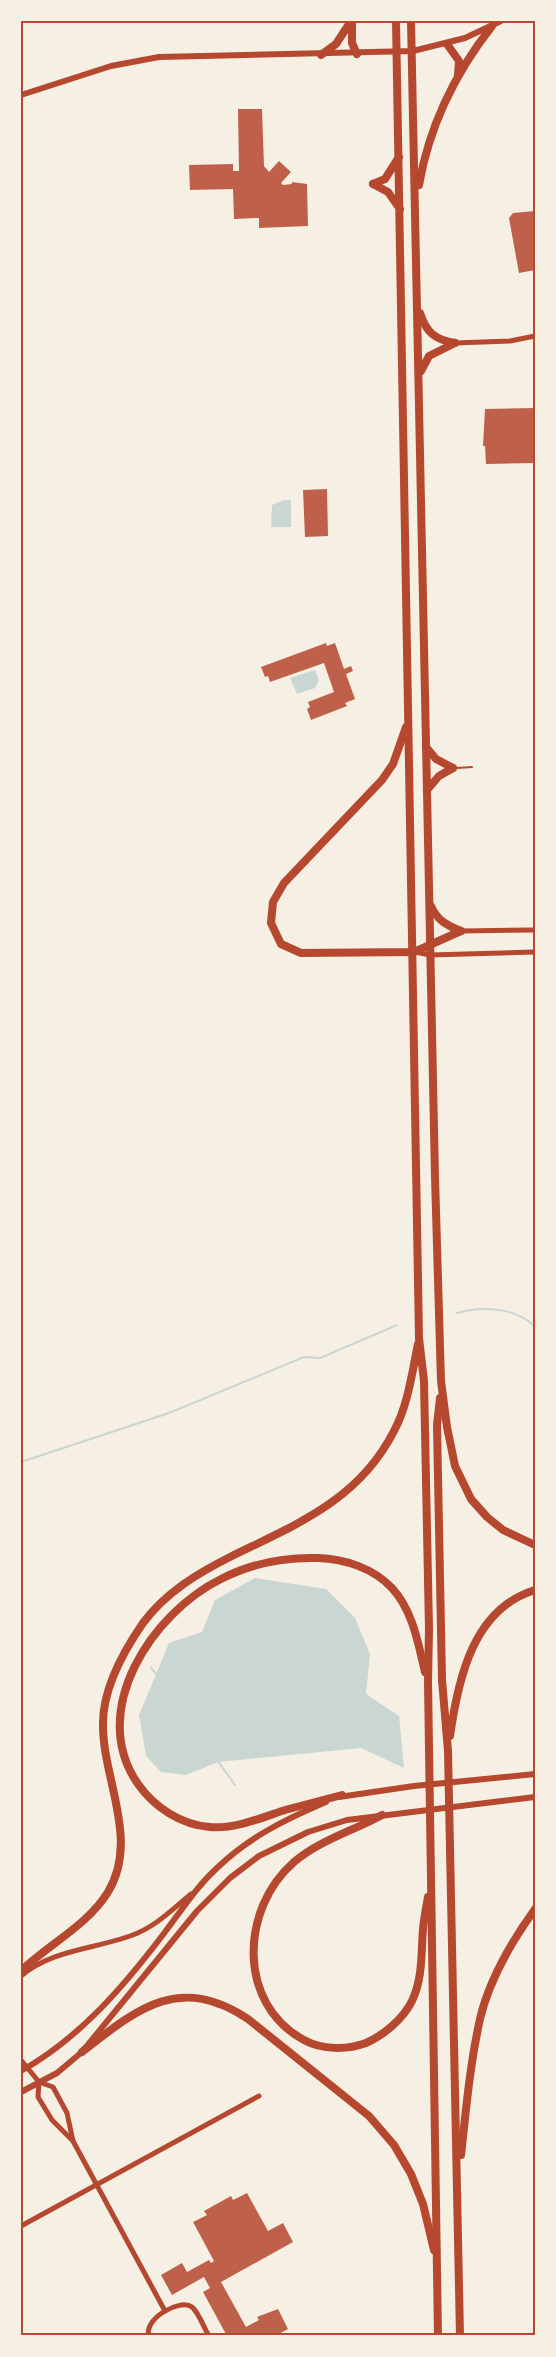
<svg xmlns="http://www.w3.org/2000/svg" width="556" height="2357" font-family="'Noto Sans',sans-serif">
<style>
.water{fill:#c9d6d2}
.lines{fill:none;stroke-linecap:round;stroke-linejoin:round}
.stream{stroke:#c9d6d2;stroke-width:2}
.building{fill:#bf614a}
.service{stroke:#b5482f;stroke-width:2}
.minor{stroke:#b5482f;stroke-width:5}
.tertiary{stroke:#b5482f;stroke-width:6}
.trunk{stroke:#b5482f;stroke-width:8}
.neatline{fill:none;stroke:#b5482f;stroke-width:2}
</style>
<rect width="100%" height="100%" fill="#f6efe4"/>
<g class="water">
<path d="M284 500H291V527H271L272 505Z"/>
<path d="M315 670 319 680 315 688 297 694 290 678Z"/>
<path d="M255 1578 326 1589 355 1618 370 1654 366 1694 399 1716 404 1768 361 1748 218 1762 186 1775 161 1772 146 1756 139 1715 169 1643 202 1632 215 1600Z"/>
</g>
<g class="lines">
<g class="stream">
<path d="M457 1313C482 1306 516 1307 535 1327"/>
<path d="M21 1462 169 1413 304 1357 320 1358 397 1325"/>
<path d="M151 1668 157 1675"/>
<path d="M217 1760 235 1785"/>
</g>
</g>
<g class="building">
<path d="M238 109H262L264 166 269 172 279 161 291 172 281 183 283 185 292 184V182L307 184 308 226 259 228V218L234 219 233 189 190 190 189 165 233 164V171H239Z"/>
<path d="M535 211V270L519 273 509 218 513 213Z"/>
<path d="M535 408V463L486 464 485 446H483L485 409Z"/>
<path d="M327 489 328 536 305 537 303 490Z"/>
<path d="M326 643 327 646 335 643 344 669 351 666 353 671 346 674 355 699 345 703 347 706 311 720 307 709 310 707 308 702 334 692 324 663 270 682 268 676 265 677 261 667Z"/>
<path d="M247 2193 268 2231 283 2223 293 2242 221 2282 246 2327 259 2320 257 2317 278 2309 288 2329 275 2336H237L236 2333 227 2336 203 2292 210 2288 204 2277 172 2295 161 2275 182 2263 187 2272 209 2260 211 2263 214 2261 193 2222 207 2215 204 2211 231 2196 233 2200Z"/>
</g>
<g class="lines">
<path class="service" d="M457 768 472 767"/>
<g class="minor">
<path d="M455 343 510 341 535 336"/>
<path d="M461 931 535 930"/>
<path d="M415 952 430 955 535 952"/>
<path d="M21 1976C51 1950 94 1949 130 1936 154 1928 172 1910 191 1894"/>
<path d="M21 2060 39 2082 53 2087 67 2113 73 2141"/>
<path d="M39 2082 38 2097 52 2120 73 2141 165 2311"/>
<path d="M21 2226 259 2096"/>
<path d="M149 2336C143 2319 180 2298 192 2307 199 2313 204 2328 209 2336"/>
</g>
<g class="tertiary">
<path d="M21 95 111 66 159 57 413 51 465 38 501 21"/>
<path d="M339 1797 414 1786 535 1774"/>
<path d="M21 2071C80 2038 125 1985 165 1932 182 1910 196 1887 217 1868 249 1837 286 1819 326 1802"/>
<path d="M21 2092 57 2073 82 2052 197 1911 230 1878 259 1856 308 1832 347 1820 535 1797"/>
</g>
<g class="trunk">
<path d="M352 21V43L357 54"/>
<path d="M396 21 419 1338 424 1381 429 1629 428 1682 438 2336"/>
<path d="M411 21 435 1177 441 1381 447 1427 455 1466 471 1499 487 1517 503 1530 535 1545"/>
<path d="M447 44 459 61 458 75"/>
<path d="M321 55 336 44 351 21"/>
<path d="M373 184 385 179 399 157"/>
<path d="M373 184 388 192 400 209"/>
<path d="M419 185C429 127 456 72 492 26"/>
<path d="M420 313C426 332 435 340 455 343"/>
<path d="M421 371 429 356 455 343"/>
<path d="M406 727 393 764 382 780 284 883 273 902 271 923 281 944 301 953 414 952 461 931"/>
<path d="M426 747 436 759 453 768"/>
<path d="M427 790 439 776 453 768"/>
<path d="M431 906C437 920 446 925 461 931"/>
<path d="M440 1398 437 1425 442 1680 448 1751 460 2336"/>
<path d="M450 1736C458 1679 473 1609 535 1590"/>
<path d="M342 1795C323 1800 304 1805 285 1810 261 1818 235 1829 210 1827 181 1825 154 1807 138 1784 87 1711 152 1613 221 1579 252 1563 284 1557 318 1558 345 1559 373 1568 392 1588 413 1611 418 1643 425 1672"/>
<path d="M382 1815C353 1831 320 1840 294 1862 240 1909 237 2004 304 2040 322 2050 347 2050 366 2043 384 2035 403 2019 412 2001 423 1978 421 1953 423 1929 424 1918 426 1908 428 1897"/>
<path d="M21 1971C49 1944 88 1925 108 1892 140 1839 102 1778 103 1723 103 1688 123 1652 143 1623 166 1592 198 1573 232 1556 297 1524 359 1500 394 1431 408 1405 412 1373 418 1344"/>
<path d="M82 2052C137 2009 179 1973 248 2019L369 2116 394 2145 411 2174 423 2204 434 2250"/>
<path d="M461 2155C466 2110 470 2064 480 2019 489 1980 512 1941 535 1909"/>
</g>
</g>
<rect width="556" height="2357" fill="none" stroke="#f6efe4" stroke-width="45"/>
<rect x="22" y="22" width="512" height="2312" class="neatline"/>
</svg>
